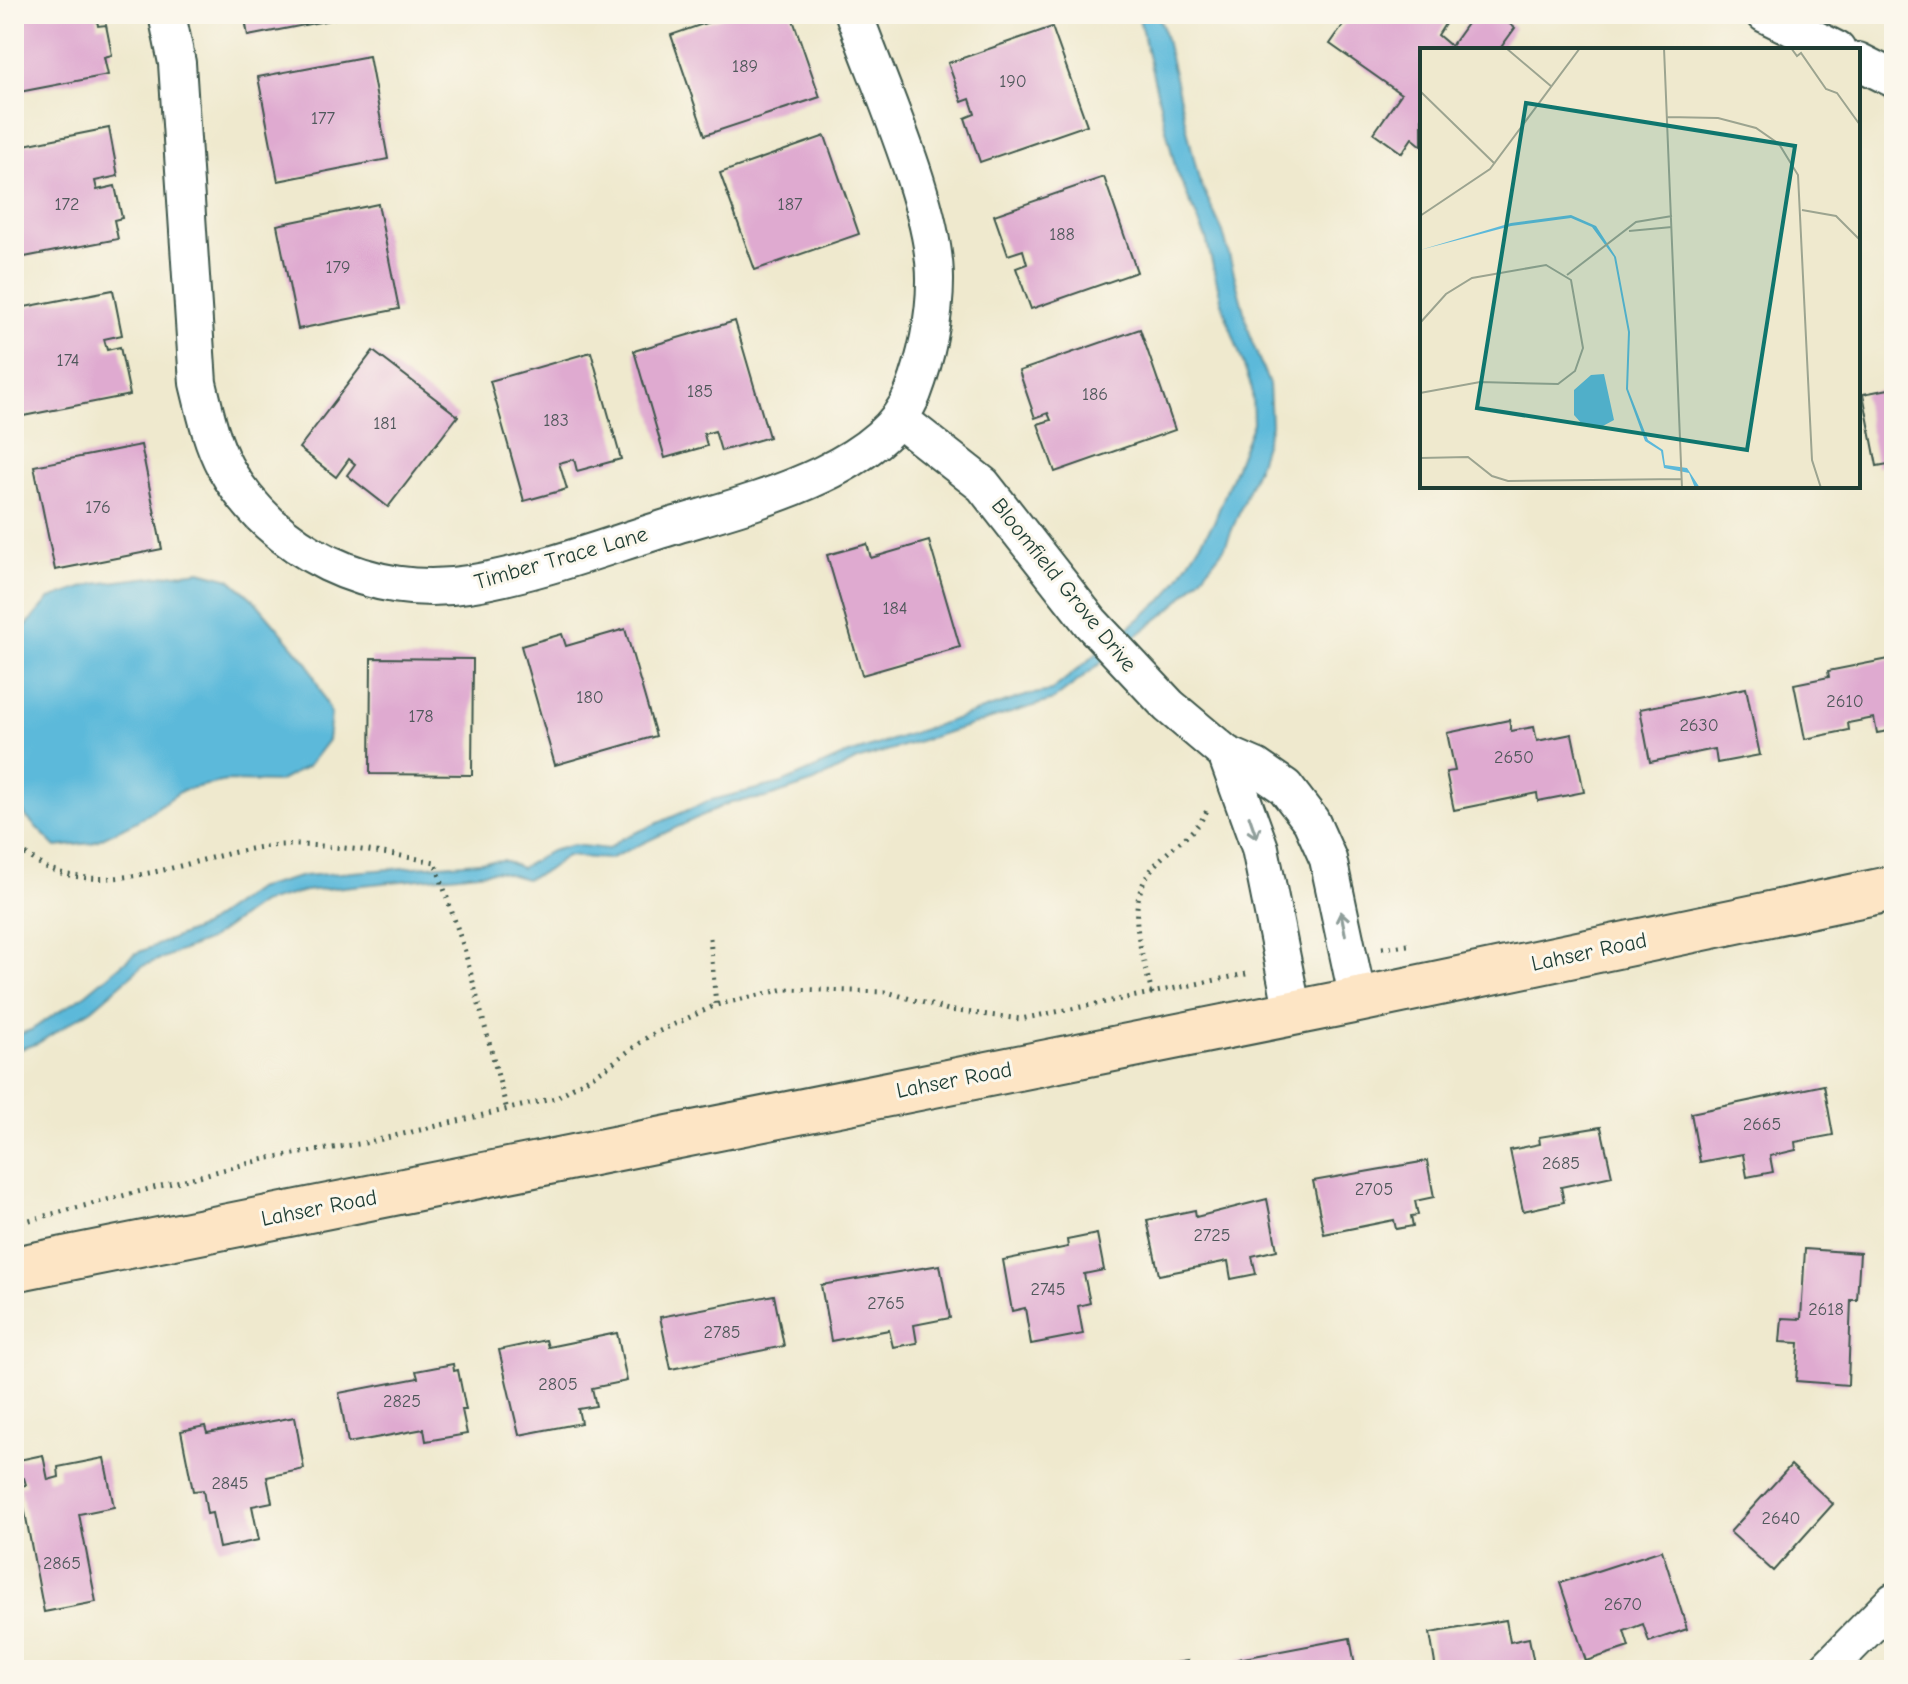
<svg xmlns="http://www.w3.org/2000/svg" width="1908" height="1684" font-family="'Comic Neue',sans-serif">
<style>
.water{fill:#5cb9da;stroke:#3e7b87;stroke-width:2}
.building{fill:#dfaad0}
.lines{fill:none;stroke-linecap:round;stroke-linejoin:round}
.street-casing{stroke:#3e574b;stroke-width:40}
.secondary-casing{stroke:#3e574b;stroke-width:48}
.path{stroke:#3e574b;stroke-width:5;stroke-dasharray:2 6;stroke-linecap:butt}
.street{stroke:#fff;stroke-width:36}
.secondary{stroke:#fde5c5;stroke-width:44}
.oneway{stroke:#8f9e9a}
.labels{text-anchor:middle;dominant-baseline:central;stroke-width:6;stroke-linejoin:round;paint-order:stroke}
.number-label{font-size:18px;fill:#4f585b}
.street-label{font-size:22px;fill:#1f3d34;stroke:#fbf7ec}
.inset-road{fill:none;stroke:#9ca490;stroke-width:2}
.view{fill:#0f766e;fill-opacity:0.15;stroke:#0f766e;stroke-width:4}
.inset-edge{fill:none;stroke:#1f3d34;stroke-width:4}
</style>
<rect width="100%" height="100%" fill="#fbf7ec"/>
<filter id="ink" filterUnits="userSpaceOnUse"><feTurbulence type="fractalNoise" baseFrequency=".0125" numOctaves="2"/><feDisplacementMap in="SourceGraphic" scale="16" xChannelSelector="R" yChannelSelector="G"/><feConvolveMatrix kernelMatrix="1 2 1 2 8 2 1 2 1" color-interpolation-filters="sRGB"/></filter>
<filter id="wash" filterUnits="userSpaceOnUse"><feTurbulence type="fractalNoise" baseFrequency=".006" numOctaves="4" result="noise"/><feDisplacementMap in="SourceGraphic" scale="32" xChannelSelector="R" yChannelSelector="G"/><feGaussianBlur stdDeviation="1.8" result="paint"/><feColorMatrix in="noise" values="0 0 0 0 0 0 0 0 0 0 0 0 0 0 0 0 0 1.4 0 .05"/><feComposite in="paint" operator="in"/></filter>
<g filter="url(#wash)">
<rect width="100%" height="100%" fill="#efe9ce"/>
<g class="water">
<path d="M1138 14H1157L1163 27 1199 180 1223 232 1252 342 1269 384 1271 425 1259 463 1225 547 1201 577 1172 608 1053 700 857 760 814 782 766 798 731 802 609 859 566 856 546 871 526 879 497 871 305 891 261 903 209 940 142 966 92 1009 38 1043 14 1051V1036L31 1030 86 994 134 954 202 927 256 889 303 876 503 860 521 868 551 851 573 845 608 849 621 839 711 800 782 783 843 756 1028 695 1051 691 1167 596 1214 522 1253 423 1252 389 1223 307 1206 238 1176 170Z"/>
<path d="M200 571 230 579 255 601 309 665 331 714 328 740 308 766 278 782 226 781 183 790 137 821 92 843 56 847 26 817 14 793V640L49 599 94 584Z"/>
</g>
<g id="blocks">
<g class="building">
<path d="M14 14H96L98 26 106 25 112 55 104 57 108 75 14 93Z"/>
<path d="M244 14H356V15L248 36Z"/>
<path d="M732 14H791L820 97 705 135 671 35Z"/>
<path d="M1351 14H1430L1445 24 1438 35 1451 46 1474 14H1496L1515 28 1499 50H1422V146L1412 138 1402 153 1374 133 1401 94 1330 44Z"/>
<path d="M1052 27 1087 125 980 162 965 118 975 114 970 99 962 102 948 63Z"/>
<path d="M369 56 388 159 278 181 258 77Z"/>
<path d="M109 128 118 176 95 181 97 190 115 186 122 218 114 220 118 239 14 259V147Z"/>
<path d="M825 136 859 234 755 270 720 173Z"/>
<path d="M1104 177 1137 272 1031 309 1016 268 1027 264 1023 250 1008 255 994 215Z"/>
<path d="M378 204 399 309 298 329 277 225Z"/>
<path d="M113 290 122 335 104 339 107 350 120 347 130 395 23 416 14 369V309Z"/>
<path d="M735 321 769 437 721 451 715 431 704 434 707 446 665 458 634 351Z"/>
<path d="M1140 329 1175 430 1055 472 1038 424 1051 420 1048 413 1035 418 1019 371Z"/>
<path d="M373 351 458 416 388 507 347 475 355 464 349 459 336 477 299 448Z"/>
<path d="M591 352 621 459 577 471 574 459 559 463 567 489 524 501 490 381Z"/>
<path d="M1894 388V463L1877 466 1863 394Z"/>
<path d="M141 445 162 549 55 570 34 466Z"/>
<path d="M929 541 960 647 862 675 827 555 867 544 871 558Z"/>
<path d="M625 629 656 736 555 765 521 646 562 634 566 646Z"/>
<path d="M371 658 473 659 472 775 370 774Z"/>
<path d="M1894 658V730L1877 733 1874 718 1848 723 1849 730 1805 739 1794 684 1829 677 1828 671Z"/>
<path d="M1746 688 1760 755 1717 763 1715 749 1650 762 1640 709Z"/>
<path d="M1509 720 1511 731 1534 727 1537 741 1572 734 1584 792 1538 801 1537 793 1454 810 1446 772 1455 771 1447 733Z"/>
<path d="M1824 1085 1833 1135 1795 1142 1796 1150 1770 1156 1773 1172 1747 1177 1743 1154 1700 1162 1691 1113Z"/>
<path d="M1601 1127 1612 1176 1561 1187 1564 1202 1523 1211 1510 1150 1540 1144 1539 1137Z"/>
<path d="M1427 1161 1434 1197 1415 1201 1418 1215 1411 1216 1413 1226 1396 1229 1394 1220 1324 1234 1313 1181Z"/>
<path d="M1267 1199 1277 1250 1252 1256 1256 1274 1231 1279 1228 1261 1159 1275 1147 1220 1195 1210 1196 1217Z"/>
<path d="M1097 1234 1104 1270 1084 1274 1090 1303 1078 1306 1083 1334 1031 1344 1025 1308 1012 1311 1003 1260 1068 1247 1067 1240Z"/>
<path d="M1805 1249 1860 1253 1857 1300H1851L1848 1385 1796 1381 1799 1343 1780 1342 1782 1318 1801 1319Z"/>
<path d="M940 1265 950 1318 914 1325 917 1343 893 1347 889 1330 831 1341 821 1285Z"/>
<path d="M774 1295 784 1346 671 1369 660 1317Z"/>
<path d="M617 1333 627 1381 592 1388 596 1406 578 1409 581 1423 519 1435 499 1350 546 1340 548 1347Z"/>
<path d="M453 1364 454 1371 458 1370 466 1410H462L467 1434 426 1441 424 1429 348 1443 339 1393 418 1378 416 1371Z"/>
<path d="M295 1417 304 1469 267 1477 272 1502 252 1506 259 1540 219 1548 212 1513 207 1514 203 1490 193 1491 181 1431 205 1426 207 1433Z"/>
<path d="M43 1455 48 1480 59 1477 58 1467 104 1458 114 1507 79 1514 96 1602 44 1612 20 1486 26 1485 24 1478 17 1479 14 1464V1461Z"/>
<path d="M1791 1465 1833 1504 1773 1571 1730 1532Z"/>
<path d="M1662 1550 1687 1629 1649 1642 1643 1624 1624 1631 1629 1647 1586 1661 1560 1583Z"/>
<path d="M1506 1620 1510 1642 1529 1638 1535 1669 1436 1670 1430 1633Z"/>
<path d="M1350 1638 1356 1670H1240L1238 1659Z"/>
<path d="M1188 1661 1190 1670H1150V1667Z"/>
</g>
</g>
</g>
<g filter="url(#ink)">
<use href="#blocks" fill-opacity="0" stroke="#3e574b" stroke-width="2"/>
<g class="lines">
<defs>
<g id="street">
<path d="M167 14 177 63 198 383C205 412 211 441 225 467 272 552 373 600 468 584 538 573 607 546 676 525 749 503 882 471 913 393 926 359 935 317 935 281 936 208 879 85 854 14"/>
<path d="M1765 14 1837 50"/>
<path d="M1858 61 1894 79"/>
<path d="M899 419 983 485 1091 623 1169 706 1226 754 1256 767 1285 787 1311 821 1328 859 1358 1000"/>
<path d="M1226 754 1260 848 1293 1013"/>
<path d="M1826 1670 1894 1601"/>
</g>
<path id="secondary" d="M14 1269 1358 1000 1894 888"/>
</defs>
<use href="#street" class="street-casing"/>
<use href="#secondary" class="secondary-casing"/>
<g class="path">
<path d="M14 843C86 920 199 848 283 845 333 844 386 853 435 862L464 948 507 1110"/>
<path d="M710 938 716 1005"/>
<path d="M1382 948 1408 945"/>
<path d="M1152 994C1140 943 1119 895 1165 855 1179 842 1199 829 1207 810"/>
<path d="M14 1224 269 1158 365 1143 555 1098 606 1068 649 1036 716 1005 785 989 887 992 948 1010 1021 1019 1251 973"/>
</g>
<use href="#street" class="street"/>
<use href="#secondary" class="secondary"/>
</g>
<defs><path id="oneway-shaft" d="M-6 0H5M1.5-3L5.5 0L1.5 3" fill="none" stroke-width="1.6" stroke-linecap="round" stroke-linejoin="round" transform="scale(2)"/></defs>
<g class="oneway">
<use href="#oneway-shaft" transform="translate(1253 827) rotate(71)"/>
<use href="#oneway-shaft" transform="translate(1343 923) rotate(-101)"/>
</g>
</g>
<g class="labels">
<g class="number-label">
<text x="745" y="66">189</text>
<text x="1013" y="81">190</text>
<text x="323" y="118">177</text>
<text x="67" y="204">172</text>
<text x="790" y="204">187</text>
<text x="1062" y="234">188</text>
<text x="338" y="267">179</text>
<text x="68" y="360">174</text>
<text x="700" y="391">185</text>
<text x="1095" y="394">186</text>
<text x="556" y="420">183</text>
<text x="385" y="423">181</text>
<text x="98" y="507">176</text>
<text x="895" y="608">184</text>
<text x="590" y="697">180</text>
<text x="1845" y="701">2610</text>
<text x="421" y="716">178</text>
<text x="1699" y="725">2630</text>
<text x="1514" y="757">2650</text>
<text x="1762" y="1124">2665</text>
<text x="1561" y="1163">2685</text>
<text x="1374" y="1189">2705</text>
<text x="1212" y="1235">2725</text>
<text x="1048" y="1289">2745</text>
<text x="886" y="1303">2765</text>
<text x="1826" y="1309">2618</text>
<text x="722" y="1332">2785</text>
<text x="558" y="1384">2805</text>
<text x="402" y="1401">2825</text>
<text x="230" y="1483">2845</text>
<text x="1781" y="1518">2640</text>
<text x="62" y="1563">2865</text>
<text x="1623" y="1604">2670</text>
</g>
<g class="street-label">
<text transform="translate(561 558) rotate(-16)">Timber Trace Lane</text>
<text transform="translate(1064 585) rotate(51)">Bloomfield Grove Drive</text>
<text transform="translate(1589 952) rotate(-12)">Lahser Road</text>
<text transform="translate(954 1080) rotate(-11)">Lahser Road</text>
<text transform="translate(319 1208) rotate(-11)">Lahser Road</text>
</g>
</g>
<g transform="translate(1420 48)">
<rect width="440" height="440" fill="#efe9ce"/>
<path d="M151 167 176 178 196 209 210 284 208 341 228 392 243 402 245 417 267 420 280 440H275L269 425 244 420 241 403 225 393 206 341 208 284 194 209 172 179 151 170 91 178 0 202 91 175ZM184 326 194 372 181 379 163 377 154 367V342L171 327Z" fill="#5cb9da"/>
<path class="inset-road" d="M86 0 132 39M244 0 262 440M371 0 377 8 381 5 406 41 417 45 440 77M0 43 75 116M247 69 298 70 336 80 359 96 378 127 392 412 401 440M382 162 416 168 440 192M0 168 70 121 160 0M209 183 252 179M147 227 216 174 252 168M0 275 26 246 52 230 126 217 151 232 163 300 155 323 138 336 60 334 0 345M0 410 48 409 72 428 88 433 262 431"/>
<path class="view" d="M106 55 375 98 327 402 57 360Z"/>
<rect width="440" height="440" class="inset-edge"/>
</g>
<rect width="1908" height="1684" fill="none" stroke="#fbf7ec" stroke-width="48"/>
</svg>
